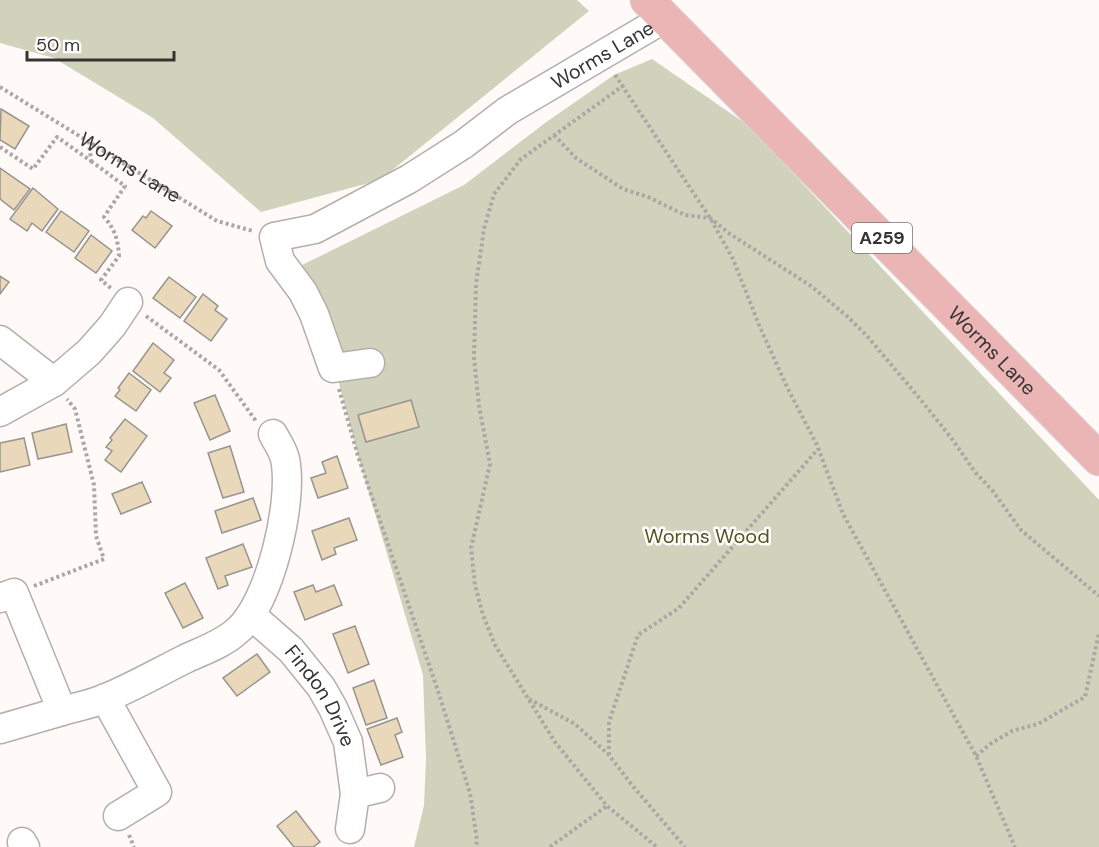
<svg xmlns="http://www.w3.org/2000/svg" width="1099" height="847" font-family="'DM Sans',sans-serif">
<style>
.green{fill:#d1d2bc}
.building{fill:#ead8ba;stroke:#979490;stroke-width:1.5}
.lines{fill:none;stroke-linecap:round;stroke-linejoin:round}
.minor-casing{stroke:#b4afad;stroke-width:31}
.major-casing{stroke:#d7d6d6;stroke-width:35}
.path{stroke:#aba7a5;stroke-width:4;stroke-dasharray:3 3;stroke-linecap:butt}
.minor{stroke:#fff;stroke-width:28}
.major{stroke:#ecb5b5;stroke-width:33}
.labels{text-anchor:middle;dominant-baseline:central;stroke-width:5;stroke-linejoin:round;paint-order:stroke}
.shield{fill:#fff;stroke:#727170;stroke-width:1.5}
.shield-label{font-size:18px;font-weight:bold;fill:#363433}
.street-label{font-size:20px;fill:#363433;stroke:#fff}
.park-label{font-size:20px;fill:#555520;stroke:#fff}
</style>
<rect width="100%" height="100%" fill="#fffaf7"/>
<g class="green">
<path d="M0 0H577L589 11 380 180 261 212 153 118 54 58 0 43Z"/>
<path d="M652 59 749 126 1099 500V847H414L424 805 426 759 423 675 358 456 316 295 294 269 464 185 545 123 614 75Z"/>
</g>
<g class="building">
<path d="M1 109 29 126 15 149 0 140Z"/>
<path d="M0 168 30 189 14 210 0 199Z"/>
<path d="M33 188 58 209 42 231 32 223 27 231 10 219Z"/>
<path d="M61 211 89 231 74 252 46 232Z"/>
<path d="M151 211 172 226 155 248 132 230 143 216 146 218Z"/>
<path d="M91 235 112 251 96 273 75 258Z"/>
<path d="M0 276 9 282 0 294Z"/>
<path d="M169 277 196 297 180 318 153 298Z"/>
<path d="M203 294 218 306 215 310 227 319 211 341 184 321Z"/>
<path d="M153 343 174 360 164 373 171 378 160 392 133 371Z"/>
<path d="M129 373 151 390 136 411 115 396 120 390 118 388Z"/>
<path d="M215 395 230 431 210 440 194 403Z"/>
<path d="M411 400 419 427 366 442 358 415Z"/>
<path d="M125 419 147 436 121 472 105 460 112 451 106 447 112 440 110 438Z"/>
<path d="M66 424 72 452 38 459 32 433Z"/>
<path d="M24 438 30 465 0 472V443Z"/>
<path d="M230 446 244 492 223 498 208 453Z"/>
<path d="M337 456 348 488 318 498 311 478 326 473 322 462Z"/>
<path d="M142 482 151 502 121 514 112 494Z"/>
<path d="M253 498 261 520 222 533 215 511Z"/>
<path d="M349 518 357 540 334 548 336 554 322 560 312 531Z"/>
<path d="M243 544 252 567 225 576 228 585 218 589 206 558Z"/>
<path d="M185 583 203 618 183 628 165 593Z"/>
<path d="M313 585 316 592 334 585 342 605 305 620 294 592Z"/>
<path d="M355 626 369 664 348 673 333 634Z"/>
<path d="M257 654 270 672 237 696 223 678Z"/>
<path d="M374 680 387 718 366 725 353 688Z"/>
<path d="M397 718 402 732 395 735 403 757 381 765 367 729Z"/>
<path d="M296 811 320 842 313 847H294L277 826Z"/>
</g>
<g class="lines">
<defs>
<g id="minor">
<path d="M0 340 54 382 0 412"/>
<path id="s2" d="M370 363 333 368 314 314 303 292 280 261 274 237 315 229 409 179 464 144 507 111 665 18"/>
<path d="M54 382 89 352 112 326 128 302"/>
<path d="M0 598 14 593 62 711 0 729"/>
<path id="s3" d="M251 615 291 650 321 687 333 708 348 742 355 794 350 829"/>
<path d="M105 698 157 792 118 816"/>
<path d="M62 711C77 707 92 704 106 698 133 687 159 672 185 659 202 651 223 644 237 631 270 604 294 500 285 459 283 450 277 442 273 434"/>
<path d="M355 794 380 788"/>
<path d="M22 842 25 847"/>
</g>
<g id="major">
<path id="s4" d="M647 0 1099 459"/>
</g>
</defs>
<use href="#minor" class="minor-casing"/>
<use href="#major" class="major-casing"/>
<g class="path">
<path d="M615 75 710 218 733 259 759 325 787 387 817 445 843 514 976 756 1015 847"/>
<path d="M624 85 521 159 494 194 484 229 476 284 474 357 479 406 490 464 471 548 475 585 483 615 495 645 555 742 607 806 657 847"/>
<path id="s1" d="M0 87 217 221 253 231"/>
<path d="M554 135 576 158 623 189 648 197 685 215 710 218 730 234 811 286 848 317 867 336 921 400 952 439 975 472 992 490 1021 530 1099 596"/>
<path d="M0 147 33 169 57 137 91 161 89 142"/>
<path d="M91 161 125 186 104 217C115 229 118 240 119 256L101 280 112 289"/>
<path d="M146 316 219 370 256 421"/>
<path d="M339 389 358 456 439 694 470 793 477 840 476 847"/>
<path d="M34 586 104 559 96 536 94 485 75 409 67 399"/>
<path d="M529 699 575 724 609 755 631 784 685 847"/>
<path d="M609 755V722L638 635 679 608 818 449"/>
<path d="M976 756 990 744 1012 731 1038 724 1085 697 1099 633"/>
<path d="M129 835 134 847"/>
<path d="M550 847 607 806"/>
</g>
<use href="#minor" class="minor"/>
<use href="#major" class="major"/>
</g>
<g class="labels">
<rect class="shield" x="852" y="223" width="60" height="30" rx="4.5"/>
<g class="shield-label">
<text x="882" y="238">A259</text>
</g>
<g class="street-label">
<text stroke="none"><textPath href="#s2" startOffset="561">Worms Lane</textPath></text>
<text stroke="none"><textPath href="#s1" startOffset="153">Worms Lane</textPath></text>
<text stroke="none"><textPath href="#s4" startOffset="492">Worms Lane</textPath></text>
<text stroke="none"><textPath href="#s3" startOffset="108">Findon Drive</textPath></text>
</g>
<g class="park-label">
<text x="707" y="536">Worms Wood</text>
</g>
</g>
<path d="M27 51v9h147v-9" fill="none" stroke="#363433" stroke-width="3"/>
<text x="36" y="51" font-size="18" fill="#363433" stroke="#ffffff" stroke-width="4.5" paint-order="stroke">50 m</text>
</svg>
